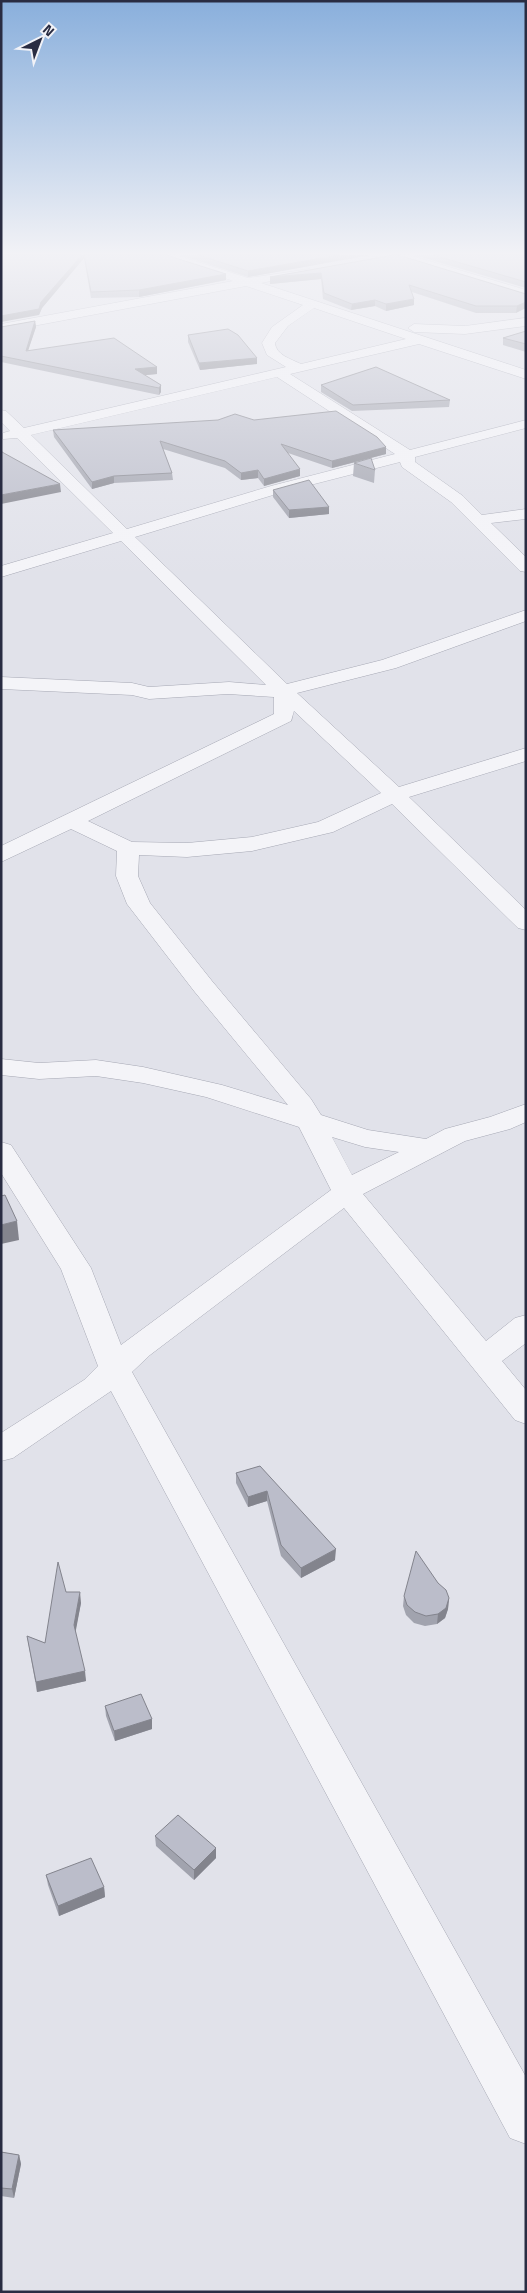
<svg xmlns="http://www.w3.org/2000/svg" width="527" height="2293" font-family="'Titillium Web',sans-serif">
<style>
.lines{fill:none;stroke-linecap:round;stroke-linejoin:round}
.minor-casing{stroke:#a6a8b4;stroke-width:1}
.minor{fill:#f4f4f8;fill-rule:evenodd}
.wall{fill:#a1a3ae}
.shaded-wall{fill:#83848d}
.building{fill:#bbbdca;stroke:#83848d}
</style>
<rect width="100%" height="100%" fill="#e1e2ea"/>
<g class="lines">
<defs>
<g id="minor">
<path d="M160 255H176L248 278 310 269V273L261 283 526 370V379L419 344 290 374 410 450 526 420V428L415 457V462L463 496 482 515 526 509V519L491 523 526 557V572L520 571 451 502 402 467 400 462 283 492 135 537 287 684 382 660 526 610V621L396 668 297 693 399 787 526 748V761L409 797 526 910V930L518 928 392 804 333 832 252 851 187 857 139 855 138 876 150 903 212 981 311 1099 321 1115 368 1130 426 1139 445 1129 490 1117 526 1104V1122L510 1129 465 1141 363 1194 486 1341 515 1318 526 1315V1343L502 1361 526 1390V1424L515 1420 344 1208 150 1355 132 1372 526 2077V2144L510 2138 111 1391 13 1458 1 1461V1433L84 1380 98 1366 61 1269 1 1173V1142L11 1145 91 1268 121 1345 331 1190 299 1127 206 1097 143 1083 96 1076 39 1079 1 1075V1059L39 1063 96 1060 143 1067 222 1085 288 1105 194 991 127 904 116 876 117 851 71 829 1 862V846L274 714V697L228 694 149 699 132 695 1 689V677L132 683 149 687 229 682 266 685 121 541 1 577V566L113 533 17 438 3 439V433L10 431 1 422V410L6 411 24 428 286 367 267 355 262 343 272 327 303 305 246 286 1 332V324L233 281ZM314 308 406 339 301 364C291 359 276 355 275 343L288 326ZM277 377 395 454 271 486 127 529 31 435ZM294 711 381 793 318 822 252 837 187 843 132 842 88 821 291 721ZM332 1137 365 1147 399 1152 352 1175Z"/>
<path d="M393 255H409L526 290V298L395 257Z"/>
<path d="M526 318V326L465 334 414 332 408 328 414 324 465 326Z"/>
</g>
</defs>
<use href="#minor" class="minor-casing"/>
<use href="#minor" class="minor"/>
</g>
<g class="wall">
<path d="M1 255H166L226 274V280L139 297 91 298 84 258 42 308 39 315Z"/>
<path d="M180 255H370L248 277Z"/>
<path d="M394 255 526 294 516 313H476L412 292 414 305 386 311 375 306 351 310 323 299 321 279 270 284V277Z"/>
<path d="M414 255H526V288Z"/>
<path d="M35 321 36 327 28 350 157 367V374L145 375 161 385V392L159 395 1 362V327Z"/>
<path d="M526 331V352L503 345V338Z"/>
<path d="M188 335 257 358V364L200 370 188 342Z"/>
<path d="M321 385 450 400 449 407 352 411 321 392Z"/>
<path d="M254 420 386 447V454L332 468 288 453 300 476 264 486 258 478 241 480 225 468 163 449 172 473 173 480 114 483 92 489 54 437 53 430Z"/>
<path d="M354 463 375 470 374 483 353 476Z"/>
<path d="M273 490 329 507V514L289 518 273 497Z"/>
<path d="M260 1466 335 1560 301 1578 281 1556 267 1501 248 1507 236 1483V1473Z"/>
<path d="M66 1592 81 1603 75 1632 86 1681 37 1692 27 1636 45 1643Z"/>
<path d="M404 1596 449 1598 448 1609 445 1618 437 1624 425 1626 414 1623 406 1615 403 1606Z"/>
<path d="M105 1706 152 1719V1729L115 1741 106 1716Z"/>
<path d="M155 1836 216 1848V1858L194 1880 156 1846Z"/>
<path d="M46 1875 104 1887 105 1897 59 1916 48 1885Z"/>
<path d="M1 2152 19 2155 21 2164 14 2198 1 2196Z"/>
</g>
<g class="shaded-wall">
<path d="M82 255H84V258L42 308 39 315 1 322V316L41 302Z"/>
<path d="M339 255H370L248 277V271Z"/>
<path d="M321 273V279L270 284V277Z"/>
<path d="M226 274V280L139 297V290Z"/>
<path d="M414 299V305L386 311V304Z"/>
<path d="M375 300V306L351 310 352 304Z"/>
<path d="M526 302V308L516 313 517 306Z"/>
<path d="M35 321 36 327 26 357V351Z"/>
<path d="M257 358V364L200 370 199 363Z"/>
<path d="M157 367V374L136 376 135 369Z"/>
<path d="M161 385V392L159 395V388Z"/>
<path d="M386 447V454L332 468V461Z"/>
<path d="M300 469V476L264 486V479Z"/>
<path d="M258 470V478L241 480V473Z"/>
<path d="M114 476V483L92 489V482Z"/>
<path d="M60 484 61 492 1 504V495Z"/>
<path d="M329 507V514L289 518V510Z"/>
<path d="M17 1221 19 1240 1 1244V1225Z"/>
<path d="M267 1491V1501L248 1507V1497Z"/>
<path d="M336 1549 335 1560 301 1578V1568Z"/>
<path d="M80 1592 81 1603 75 1635 74 1625Z"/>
<path d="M449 1598 448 1609 445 1618 437 1624 438 1614Z"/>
<path d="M85 1671 86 1681 37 1692 36 1682Z"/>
<path d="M152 1719V1729L115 1741 114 1731Z"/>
<path d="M216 1848V1858L194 1880V1870Z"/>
<path d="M104 1887 105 1897 59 1916 58 1906Z"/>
<path d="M19 2155 21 2164 14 2198 12 2189Z"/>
</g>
<g class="building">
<path d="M1 255H82L41 302 39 309 1 316Z"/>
<path d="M84 255H166L226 274 139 290 91 292Z"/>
<path d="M198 255H339L248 271Z"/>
<path d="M394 255H398L526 294V302L517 306H476L409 285 414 299 386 304 375 300 352 304 324 293 321 273 270 277Z"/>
<path d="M433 255H526V282Z"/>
<path d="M35 321 26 351 114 338 157 367 135 369 161 385 159 388 1 356V327Z"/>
<path d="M228 329 238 335 257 358 199 363 188 335Z"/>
<path d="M526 331V344L503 338Z"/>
<path d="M376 367 450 400 353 405 321 385Z"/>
<path d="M336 411 377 437 386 447 332 461 281 444 300 469 264 479 258 470 241 473 225 461 160 441 172 473 114 476 92 482 53 430 218 420 235 414 254 420Z"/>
<path d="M1 450 2 452 60 484 1 495Z"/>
<path d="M371 458 375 470 354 463Z"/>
<path d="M309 480 329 507 289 510 273 490Z"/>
<path d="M5 1195 17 1221 1 1225V1196Z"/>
<path d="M260 1466 336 1549 301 1568 281 1545 267 1491 248 1497 236 1473Z"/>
<path d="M416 1551 438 1583 446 1590 449 1598 446 1608 438 1614 426 1616 415 1612 407 1605 404 1596Z"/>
<path d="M58 1562 66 1592H80L74 1625 85 1671 36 1682 27 1636 45 1643Z"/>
<path d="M141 1694 152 1719 114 1731 105 1706Z"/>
<path d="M178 1815 216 1848 194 1870 155 1836Z"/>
<path d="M91 1858 104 1887 58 1906 46 1875Z"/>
<path d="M1 2152 19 2155 12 2189 1 2188Z"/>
</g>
<linearGradient id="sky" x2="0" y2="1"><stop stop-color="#89afdc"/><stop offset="0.44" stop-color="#f2f2f6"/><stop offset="1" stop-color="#f2f2f6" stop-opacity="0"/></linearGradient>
<rect width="527" height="576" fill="url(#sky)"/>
<rect width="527" height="2293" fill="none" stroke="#292c42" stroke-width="5"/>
<g transform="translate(40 40) rotate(42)" stroke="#f1f2f7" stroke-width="4" paint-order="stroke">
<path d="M0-4L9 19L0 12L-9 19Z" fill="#292c42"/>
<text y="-8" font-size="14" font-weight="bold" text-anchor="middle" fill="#292c42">N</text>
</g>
</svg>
